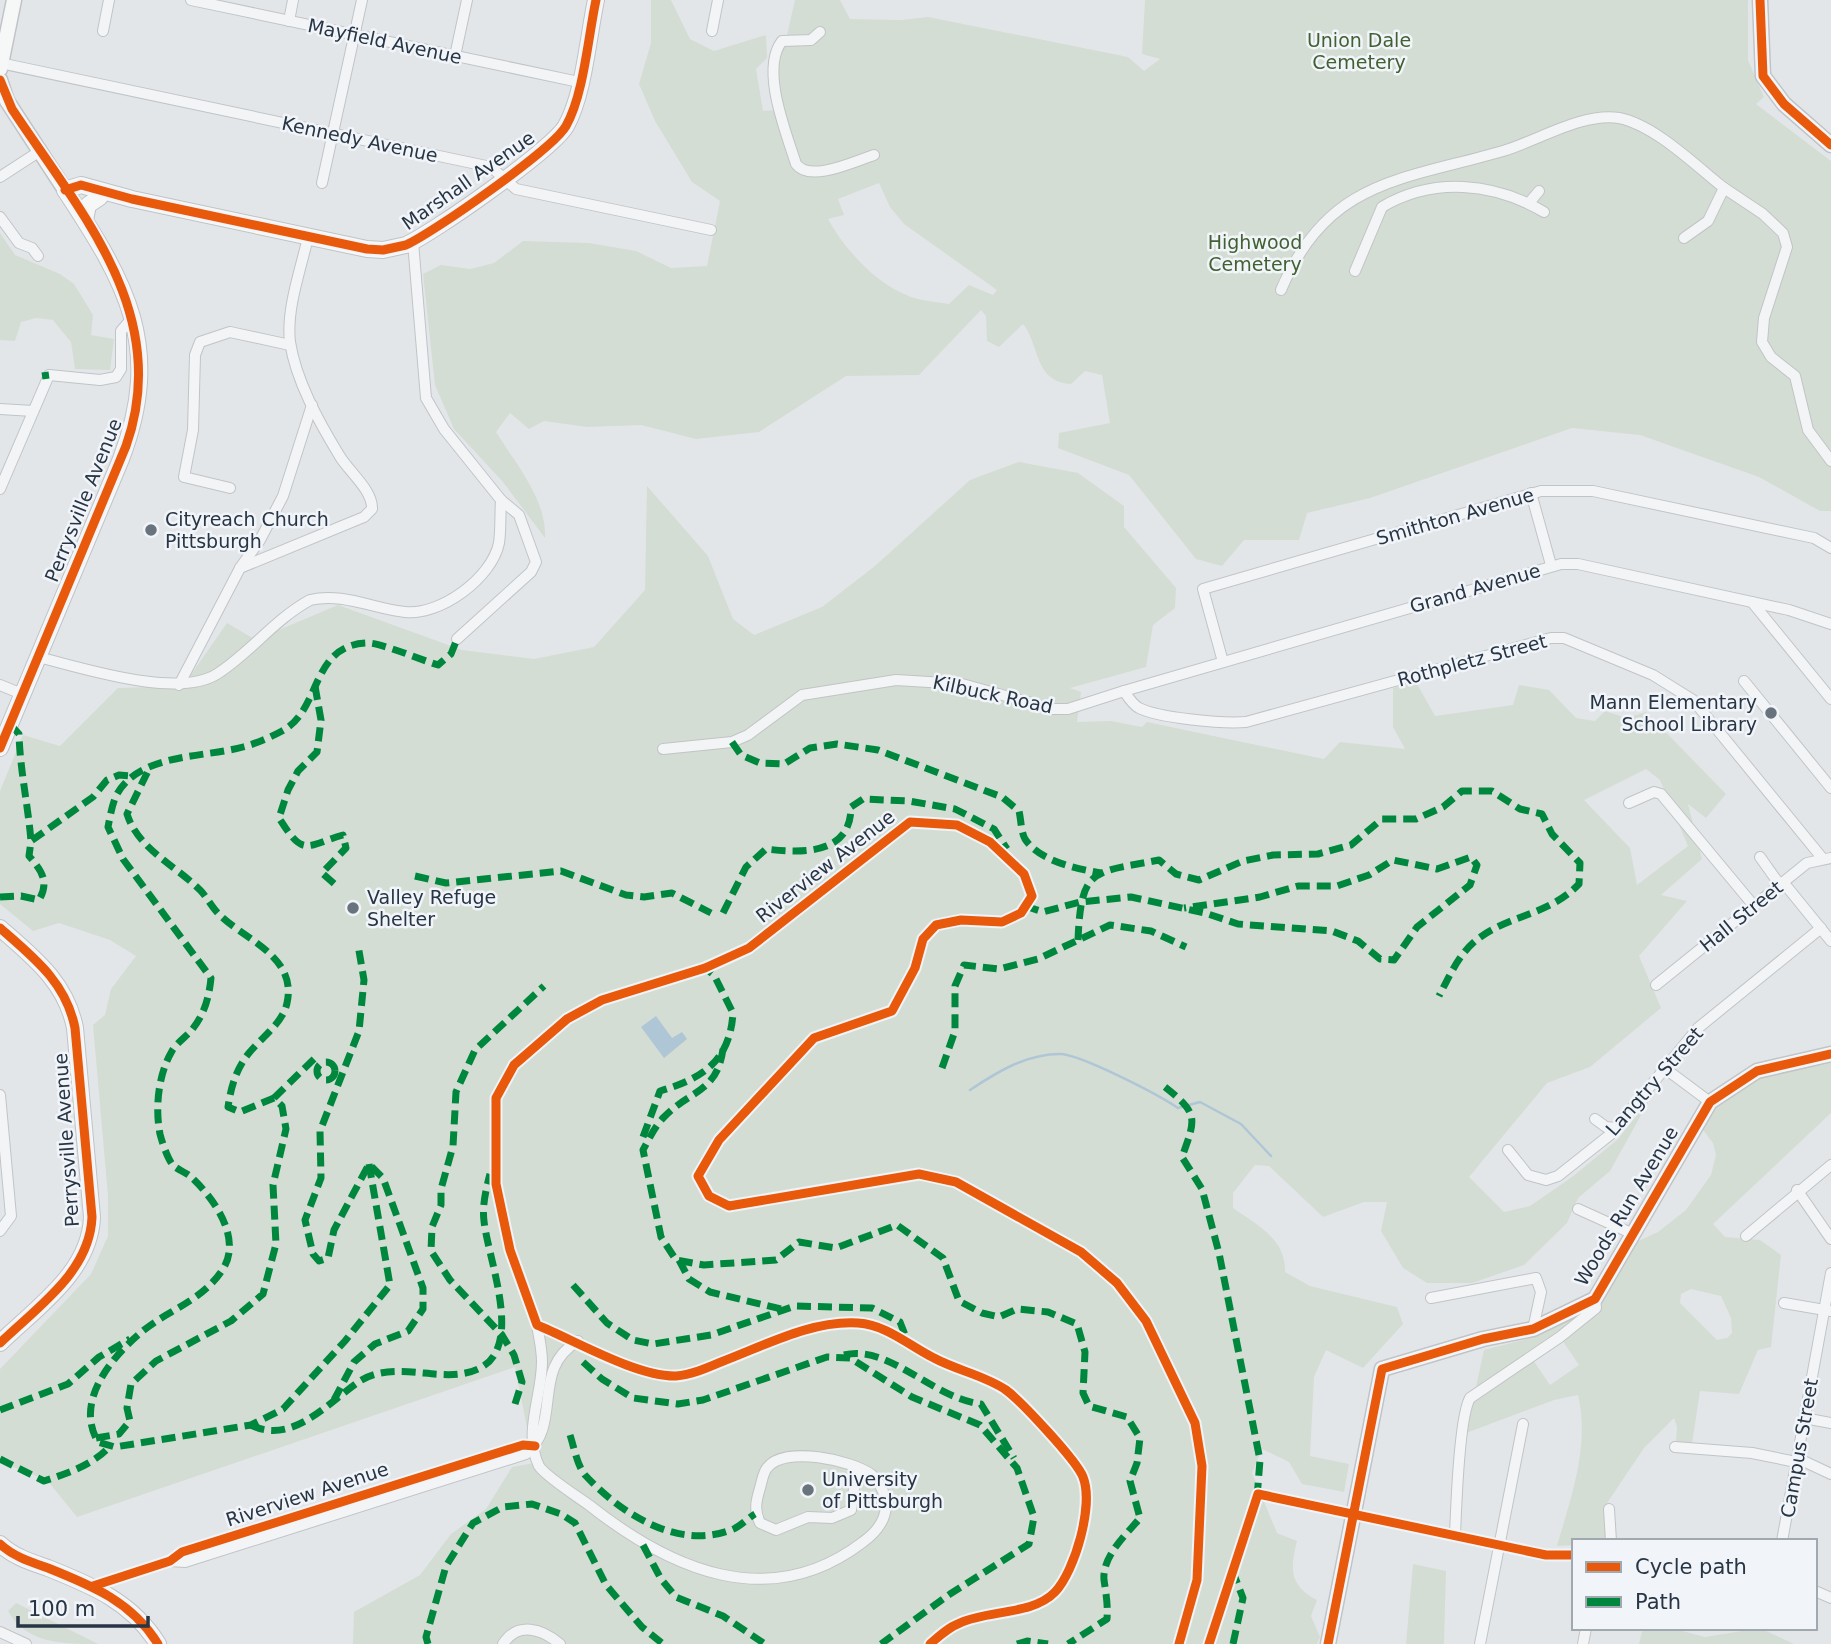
<svg xmlns="http://www.w3.org/2000/svg" width="1831" height="1644" font-family="'DejaVu Sans',sans-serif">
<style>
.green{fill:#d4ddd3;fill-rule:evenodd}
.water{fill:#afc6d6}
.lines{fill:none;stroke-linecap:round;stroke-linejoin:round}
.stream{stroke:#afc6d6;stroke-width:2.5}
.street-casing{stroke:#c1c4c7;stroke-width:12}
.secondary-casing{stroke:#c1c4c7;stroke-width:17}
.primary-casing{stroke:#bfc3c7;stroke-width:18}
.street{stroke:#f3f4f5;stroke-width:10}
.secondary{stroke:#f6f7f7;stroke-width:14}
.primary{stroke:#f6f7f7;stroke-width:16}
.quiet{stroke:#00873e;stroke-width:7;stroke-dasharray:14 7;stroke-linecap:butt}
.cycleway-casing{stroke:#f1f4f8;stroke-width:13}
.cycleway{stroke:#e8590c;stroke-width:9}
.poi-dot{fill:#69737e;stroke:#f1f4f8;stroke-width:2.5}
.labels{text-anchor:middle;dominant-baseline:central;stroke-width:5;stroke-linejoin:round;paint-order:stroke}
.park-label{font-size:19px;fill:#416133;stroke:#f1f4f8}
.street-label{font-size:19px;fill:#273544;stroke:#f1f4f8}
.poi-label{font-size:19px;fill:#273544;stroke:#f1f4f8;text-anchor:start}
</style>
<rect width="100%" height="100%" fill="#e3e6e9"/>
<g class="green">
<path d="M651 0H671L690 39 714 51 766 35 767 58 756 69 763 111 776 110C771 84 763 60 780 37L787 35 795 0H840L850 19 901 20 928 17 1128 57 1144 71 1160 59 1142 54 1145 0H1748V60L1764 97 1756 104 1831 161V511H1820L1759 477 1640 435 1572 428 1370 498 1307 513 1299 540H1244L1222 566 1196 559 1129 475 1058 448 1059 433 1110 423 1102 375 1085 371 1071 384C1034 382 1040 345 1023 324L999 347 987 341 986 316 981 310 919 375 846 376 759 432 696 439 641 425 587 427 544 421 529 429 510 413 496 432C516 464 547 500 545 538L503 482 454 429 435 385 423 274 441 265 470 269 494 263 523 241 589 243 636 251 671 268 707 266 720 201 692 182 655 121 639 84 651 43ZM879 183 890 207 904 224 997 290 993 295 969 285 949 304C937 302 923 301 911 297 876 284 845 250 828 219L844 215 838 199Z"/>
<path d="M0 233 15 255 60 274 74 284 93 315 91 335 114 339 110 370 75 369 71 342 53 320 36 318 21 322 15 341 0 340Z"/>
<path d="M1019 462 1078 473 1124 506V527L1176 588 1175 608 1153 625 1146 667 1070 688 1081 692 1077 722 1111 721 1142 727 1147 722 1324 759 1340 742 1405 749 1393 727V688L1416 682 1435 716 1513 705 1519 685 1549 690 1576 718 1595 721 1605 711 1627 718 1646 712 1726 794 1706 818 1688 804 1702 859 1661 895 1687 901 1639 956 1661 1008 1590 1067 1547 1083 1469 1177 1504 1212 1530 1206 1572 1177 1617 1140 1650 1099 1610 1171 1578 1198 1567 1223 1524 1265 1472 1283H1427L1403 1268 1381 1231 1387 1202H1364L1323 1217 1269 1166 1255 1165 1233 1193V1208C1257 1225 1286 1239 1285 1272L1310 1286 1397 1307 1403 1324 1363 1368 1326 1350 1314 1377 1310 1456 1349 1464 1344 1492 1302 1484 1289 1462 1262 1449 1252 1473 1277 1533 1297 1541C1290 1569 1289 1585 1317 1600L1311 1616 1320 1637 1317 1644H353L354 1612 420 1575 451 1534 486 1509 512 1467 534 1463 515 1367 77 1517 47 1480 0 1462V1369L91 1274 108 1236V1196L93 1025 105 1015 111 989 136 956 110 940 59 923 33 931 0 904V791L23 735 60 746 118 688 183 686 227 623 261 643 274 632 338 605 462 650 534 659 594 647 645 590 647 486 708 556 733 619 754 635 822 607 875 566 970 480ZM1646 769 1660 780 1688 846 1637 885 1630 848 1584 800Z"/>
<path d="M1831 1054V1113L1713 1224 1725 1237 1760 1240 1781 1255 1771 1347 1758 1350 1739 1394 1700 1391 1692 1444 1676 1443 1677 1427 1674 1418 1644 1448 1605 1506 1607 1541H1574V1545L1557 1546C1571 1497 1590 1446 1578 1395L1554 1400 1466 1433 1484 1350 1531 1338 1582 1313 1632 1244 1658 1232 1686 1210 1711 1175 1716 1155 1713 1143 1697 1122 1754 1072ZM1691 1289 1721 1296 1731 1318 1732 1333 1727 1338 1717 1340 1680 1303 1681 1294ZM1560 1337 1579 1365 1550 1385 1531 1357Z"/>
<path d="M1413 1564 1446 1571 1444 1644H1406Z"/>
<path d="M16 1603 98 1644C64 1644 26 1644 8 1611Z"/>
<path d="M1643 1628H1671L1705 1637 1760 1628 1794 1644H1639Z"/>
</g>
<path class="water" d="M656 1016 672 1038 682 1032 687 1039 664 1058 641 1027Z"/>
<g class="lines">
<path class="stream" d="M970 1090C997 1072 1026 1054 1060 1054 1080 1054 1159 1095 1178 1108L1200 1102 1241 1124 1271 1156"/>
<defs>
<g id="street">
<path d="M191 0 579 82"/>
<path d="M289 21 293 0"/>
<path d="M103 31 109 0"/>
<path d="M712 31 718 0"/>
<path d="M820 32 811 40 782 41C760 69 786 132 796 164 810 183 855 161 874 155"/>
<path d="M455 56 467 0"/>
<path d="M0 63 491 167 516 189 711 230"/>
<path d="M0 177 40 151"/>
<path d="M322 183 362 0"/>
<path d="M1724 188 1763 214 1783 233 1787 247 1764 318 1762 342 1771 357 1795 376 1808 430 1831 461"/>
<path d="M1529 203 1539 191"/>
<path d="M0 217 19 243 32 248 38 256"/>
<path d="M1355 271 1382 207C1433 177 1493 182 1544 212"/>
<path d="M1281 290C1328 179 1403 180 1503 151 1537 141 1583 112 1619 118 1655 125 1696 166 1724 188L1708 221 1684 238"/>
<path d="M0 409 33 411"/>
<path d="M230 488 184 477 193 430 195 355 200 342 230 332 290 345"/>
<path d="M0 489 49 375 100 380 116 377 121 369V331L133 317"/>
<path d="M1531 493 1551 565"/>
<path d="M240 568 364 517 372 509C373 490 348 471 339 455 319 422 296 381 290 342 286 309 301 269 308 237"/>
<path d="M1752 602 1831 699"/>
<path d="M457 639 531 572 536 562 519 515 501 500"/>
<path d="M38 657C83 668 177 699 217 674 250 653 275 619 310 600 342 592 374 609 405 612 440 616 492 578 499 543 501 530 500 514 501 500L444 429 426 398 413 242"/>
<path d="M1223 662 1203 589 1541 491H1593L1814 538 1831 548"/>
<path d="M1744 681 1831 788"/>
<path d="M0 685 22 694"/>
<path d="M179 685 240 568 260 540 283 496 312 405"/>
<path d="M1124 691 1561 564H1578L1789 610 1831 624"/>
<path d="M663 749 732 742 748 735 802 695 896 680 962 684 1053 709H1068L1124 691C1128 697 1132 704 1139 708 1159 718 1223 724 1246 722L1551 638H1564L1653 675 1693 700 1823 859"/>
<path d="M1629 803 1654 792 1661 794 1754 906"/>
<path d="M1760 857 1780 885"/>
<path d="M1783 882 1831 941"/>
<path d="M1656 985 1807 863 1831 858"/>
<path d="M1663 1067 1710 1102"/>
<path d="M0 1095 11 1216 0 1231"/>
<path d="M1595 1119 1606 1127 1616 1128"/>
<path d="M1508 1150 1528 1175 1546 1180 1558 1176 1611 1134 1698 1028 1821 928"/>
<path d="M1797 1190 1831 1239"/>
<path d="M1578 1209 1631 1233"/>
<path d="M1746 1236 1831 1165"/>
<path d="M1431 1298 1536 1278 1541 1292 1533 1329"/>
<path d="M1784 1303 1831 1311"/>
<path d="M537 1325C539 1337 542 1349 542 1362 542 1396 523 1433 539 1466 545 1476 578 1497 589 1505 670 1569 769 1614 863 1542 877 1532 889 1517 885 1498 883 1490 879 1481 872 1475 852 1460 784 1445 767 1468 763 1473 762 1481 760 1488 756 1501 754 1510 760 1523L776 1530 808 1517 832 1518 851 1510 857 1468"/>
<path d="M1804 1418 1831 1423"/>
<path d="M1675 1447 1752 1453 1796 1462"/>
<path d="M1797 1458 1831 1474"/>
<path d="M1609 1509 1611 1541"/>
<path d="M1782 1541 1831 1273"/>
<path d="M1574 1555H1546L1455 1536C1456 1509 1459 1417 1470 1398L1560 1337 1596 1308 1595 1299"/>
<path d="M170 1561 185 1562 526 1454C563 1423 530 1369 578 1341"/>
<path d="M93 1586 170 1561 182 1552 523 1445 535 1446"/>
<path d="M1815 1591 1831 1598"/>
<path d="M0 1632 26 1644"/>
<path d="M503 1644C518 1621 542 1629 560 1644"/>
<path d="M930 1644C939 1636 949 1627 960 1623 988 1610 1033 1615 1055 1592 1075 1571 1094 1505 1083 1477 1077 1461 1021 1401 1006 1390 986 1376 956 1370 934 1358 908 1345 887 1325 858 1323 811 1320 764 1346 721 1362 707 1368 691 1375 676 1376 637 1377 574 1340 537 1325L510 1250 496 1184V1098L514 1065 567 1019 602 1000 705 968 749 948 910 822 957 825 990 842 1024 874 1032 896 1021 913 1002 922 961 920 936 925 923 939 915 968 892 1011 814 1038 719 1140 698 1176 709 1196 729 1206 919 1174 956 1182 1081 1252 1117 1283 1146 1321 1195 1423 1202 1466 1197 1580 1179 1644"/>
<path d="M1480 1644 1523 1424"/>
<path d="M1583 1644 1586 1628"/>
</g>
<g id="secondary">
<path d="M1760 0 1763 76 1784 104 1831 145"/>
<path d="M0 69 14 0"/>
<path d="M0 80 7 101 65 190"/>
<path d="M1328 1644 1382 1369 1483 1339 1533 1329 1595 1299 1710 1102 1757 1071 1831 1054"/>
</g>
<g id="primary">
<path d="M65 190 81 185 132 199 367 249 383 250 406 245C433 233 553 149 566 126 584 94 588 37 596 0"/>
<path d="M85 220 88 205 100 197"/>
<path d="M0 748 121 459C164 346 126 283 65 190"/>
<path d="M0 928C33 957 66 982 75 1028L92 1217C90 1272 37 1307 0 1343"/>
<path d="M0 1544C14 1557 31 1562 48 1568 93 1586 132 1602 158 1644"/>
</g>
</defs>
<use href="#street" class="street-casing"/>
<use href="#secondary" class="secondary-casing"/>
<use href="#primary" class="primary-casing"/>
<use href="#street" class="street"/>
<use href="#secondary" class="secondary"/>
<use href="#primary" class="primary"/>
<g class="quiet">
<path d="M42 376 49 375"/>
<path d="M315 686 321 720 317 752 298 771 288 790 279 818C304 858 305 846 343 835L346 848 322 873 338 887"/>
<path d="M10 724 19 734C20 770 28 805 31 841"/>
<path d="M732 742 741 755 760 763 784 764 810 748 837 744 878 750 1002 797 1019 811C1021 819 1021 832 1025 839 1039 861 1077 869 1101 873"/>
<path d="M415 876 446 883 561 871 626 895 644 897 672 893 711 913"/>
<path d="M0 897 21 896 39 900C50 881 41 870 29 856L31 841 93 797 107 780 119 775 133 776"/>
<path d="M1025 906 1043 912 1080 902 1131 897 1205 913 1238 924 1332 931 1358 941 1380 959 1394 960 1417 927 1470 885 1477 865 1471 857 1437 869 1393 860 1369 875 1337 886H1298L1260 897 1184 908"/>
<path d="M723 913 746 867 766 849C800 853 851 856 851 807L863 799 909 801 955 809 994 829 1007 849"/>
<path d="M1078 940C1081 866 1093 873 1159 860L1176 874 1199 880 1243 861 1273 855 1318 854 1351 845 1382 819H1416L1443 807 1462 791H1492L1520 809 1542 814 1552 834 1580 863 1579 884C1549 915 1512 914 1479 938 1459 953 1450 975 1439 996"/>
<path d="M723 1049C717 1093 690 1090 664 1117 655 1126 649 1139 643 1150L661 1237 676 1260 704 1265 776 1260 799 1242 836 1248 897 1225 943 1258 959 1301 982 1313 999 1317 1017 1309 1048 1312 1077 1324 1085 1352 1083 1393 1089 1406 1127 1417 1140 1438 1137 1463 1130 1481 1140 1518C1126 1535 1102 1556 1104 1580 1106 1594 1108 1604 1107 1619L1068 1644"/>
<circle cx="326" cy="1071" r="9"/>
<path d="M942 1068 955 1031V986L964 965 999 969 1038 959 1110 925 1151 931 1186 947"/>
<path d="M1165 1087C1199 1114 1196 1118 1182 1157L1202 1189 1219 1253 1260 1460 1257 1498"/>
<path d="M274 1098 314 1059"/>
<path d="M643 1137 660 1091C701 1079 730 1062 733 1013L714 975 705 968"/>
<path d="M369 1164 390 1285 345 1341 283 1409 251 1425 115 1447 98 1442C74 1401 112 1356 144 1330 172 1308 203 1300 223 1269 243 1237 212 1196 190 1176 185 1172 176 1169 172 1164 167 1157 162 1142 160 1134 155 1108 158 1075 172 1051 176 1044 184 1038 190 1032 204 1016 209 998 211 978L123 859 108 827C110 817 112 805 116 796 138 753 203 758 243 747 255 744 271 737 282 731 322 710 310 645 367 643 379 642 424 661 438 665L451 654 457 639"/>
<path d="M679 1260 689 1279 710 1292 781 1309"/>
<path d="M573 1285 607 1323 633 1340 653 1344 711 1335 795 1306 872 1308 900 1322 907 1340"/>
<path d="M844 1355C889 1344 932 1398 981 1404L1014 1458"/>
<path d="M583 1362 602 1379 633 1398 678 1404 703 1400 827 1357 850 1358 912 1397 980 1425 1017 1468 1034 1517 1029 1544 950 1594 881 1644"/>
<path d="M334 1400 354 1362 375 1344 408 1331 423 1309V1288L383 1178 369 1164 334 1230 328 1258 319 1261 313 1254 305 1220 321 1178 320 1131 359 1031 364 980 358 945"/>
<path d="M515 1404 522 1382 514 1355 502 1335 450 1280 431 1251 432 1227 441 1205V1189L453 1146 456 1092 475 1050 544 986"/>
<path d="M0 1410 68 1384 99 1357 130 1339"/>
<path d="M251 1425C291 1445 326 1405 357 1383 395 1356 446 1388 482 1367 523 1343 488 1259 484 1221 482 1206 486 1189 490 1174"/>
<path d="M570 1435C574 1447 577 1465 585 1475 620 1513 676 1549 728 1531 740 1528 746 1519 755 1514"/>
<path d="M96 1438 119 1434 130 1421 127 1408 131 1384 156 1361 231 1321 263 1294 276 1244 273 1185 286 1129 282 1106 274 1098 240 1112 228 1107C231 1087 236 1069 249 1053 261 1038 283 1023 287 1003 298 954 239 938 216 911 210 904 206 896 200 890 175 865 138 849 127 814L150 767"/>
<path d="M0 1459 44 1481C68 1473 93 1465 110 1446"/>
<path d="M643 1545 661 1579 676 1597 723 1616 765 1644"/>
<path d="M428 1644 426 1637 446 1566 473 1523 503 1507 532 1504 561 1514 575 1523 606 1585 642 1627 663 1644"/>
<path d="M1017 1644 1027 1641 1048 1644"/>
<path d="M1233 1644 1243 1598 1233 1572"/>
</g>
<defs>
<g id="cycleway">
<path d="M1760 0 1763 76 1784 104 1831 145"/>
<path d="M0 80 12 109C80 212 173 314 126 446L0 748"/>
<path d="M65 190 81 185 132 199 367 249 383 250 406 245C433 233 553 149 566 126 584 94 588 37 596 0"/>
<path d="M0 928C33 957 66 982 75 1028L92 1217C90 1272 37 1307 0 1343"/>
<path d="M0 1544C14 1557 31 1562 48 1568 93 1586 132 1602 158 1644"/>
<path d="M93 1586 170 1561 182 1552 523 1445 535 1446"/>
<path d="M930 1644C939 1636 949 1627 960 1623 988 1610 1033 1615 1055 1592 1075 1571 1094 1505 1083 1477 1077 1461 1021 1401 1006 1390 986 1376 956 1370 934 1358 908 1345 887 1325 858 1323 811 1320 764 1346 721 1362 707 1368 691 1375 676 1376 637 1377 574 1340 537 1325L510 1250 496 1184V1098L514 1065 567 1019 602 1000 705 968 749 948 910 822 957 825 990 842 1024 874 1032 896 1021 913 1002 922 961 920 936 925 923 939 915 968 892 1011 814 1038 719 1140 698 1176 709 1196 729 1206 919 1174 956 1182 1081 1252 1117 1283 1146 1321 1195 1423 1202 1466 1197 1580 1179 1644"/>
<path d="M1209 1644 1258 1494 1546 1555H1574"/>
<path d="M1328 1644 1382 1369 1483 1339 1533 1329 1595 1299 1710 1102 1757 1071 1831 1054"/>
</g>
</defs>
<use href="#cycleway" class="cycleway-casing"/>
<use href="#cycleway" class="cycleway"/>
</g>
<g class="poi-dot">
<circle cx="151" cy="530" r="7"/>
<circle cx="1771" cy="713" r="7"/>
<circle cx="353" cy="908" r="7"/>
<circle cx="808" cy="1490" r="7"/>
</g>
<g class="labels">
<g class="park-label">
<text x="1359" y="40">Union Dale<tspan x="1359" dy="22">Cemetery</tspan></text>
<text x="1255" y="242">Highwood<tspan x="1255" dy="22">Cemetery</tspan></text>
</g>
<g class="street-label">
<text transform="translate(385 41) rotate(12)">Mayfield Avenue</text>
<text transform="translate(360 139) rotate(12)">Kennedy Avenue</text>
<text transform="translate(468 180) rotate(-35)">Marshall Avenue</text>
<text transform="translate(83 500) rotate(-68)">Perrysville Avenue</text>
<text transform="translate(1455 516) rotate(-16)">Smithton Avenue</text>
<text transform="translate(1475 588) rotate(-16)">Grand Avenue</text>
<text transform="translate(1472 660) rotate(-15)">Rothpletz Street</text>
<text transform="translate(993 694) rotate(12)">Kilbuck Road</text>
<text transform="translate(825 866) rotate(-38)">Riverview Avenue</text>
<text transform="translate(1741 916) rotate(-39)">Hall Street</text>
<text transform="translate(1654 1081) rotate(-49)">Langtry Street</text>
<text transform="translate(66 1140) rotate(-94)">Perrysville Avenue</text>
<text transform="translate(1626 1206) rotate(-59)">Woods Run Avenue</text>
<text transform="translate(1799 1448) rotate(-80)">Campus Street</text>
<text transform="translate(307 1494) rotate(-18)">Riverview Avenue</text>
</g>
<g class="poi-label">
<text x="165" y="519">Cityreach Church<tspan x="165" dy="22">Pittsburgh</tspan></text>
<text x="1757" y="702" text-anchor="end">Mann Elementary<tspan x="1757" dy="22">School Library</tspan></text>
<text x="367" y="897">Valley Refuge<tspan x="367" dy="22">Shelter</tspan></text>
<text x="822" y="1479">University<tspan x="822" dy="22">of Pittsburgh</tspan></text>
</g>
</g>
<rect x="1572" y="1539" width="245" height="91" fill="#f1f4f8" stroke="#a0a8b0" stroke-width="2"/>
<rect x="1586" y="1562" width="35" height="10" fill="#e8590c" stroke="#a0a8b0" stroke-width="2"/>
<text x="1635" y="1574" font-size="21" fill="#273544">Cycle path</text>
<rect x="1586" y="1597" width="35" height="10" fill="#00873e" stroke="#a0a8b0" stroke-width="2"/>
<text x="1635" y="1609" font-size="21" fill="#273544">Path</text>
<path d="M18 1616v10h130v-10" fill="none" stroke="#273544" stroke-width="3.5"/>
<text x="28" y="1616" font-size="21" fill="#273544" stroke="#f1f4f8" stroke-width="5" paint-order="stroke">100 m</text>
</svg>
